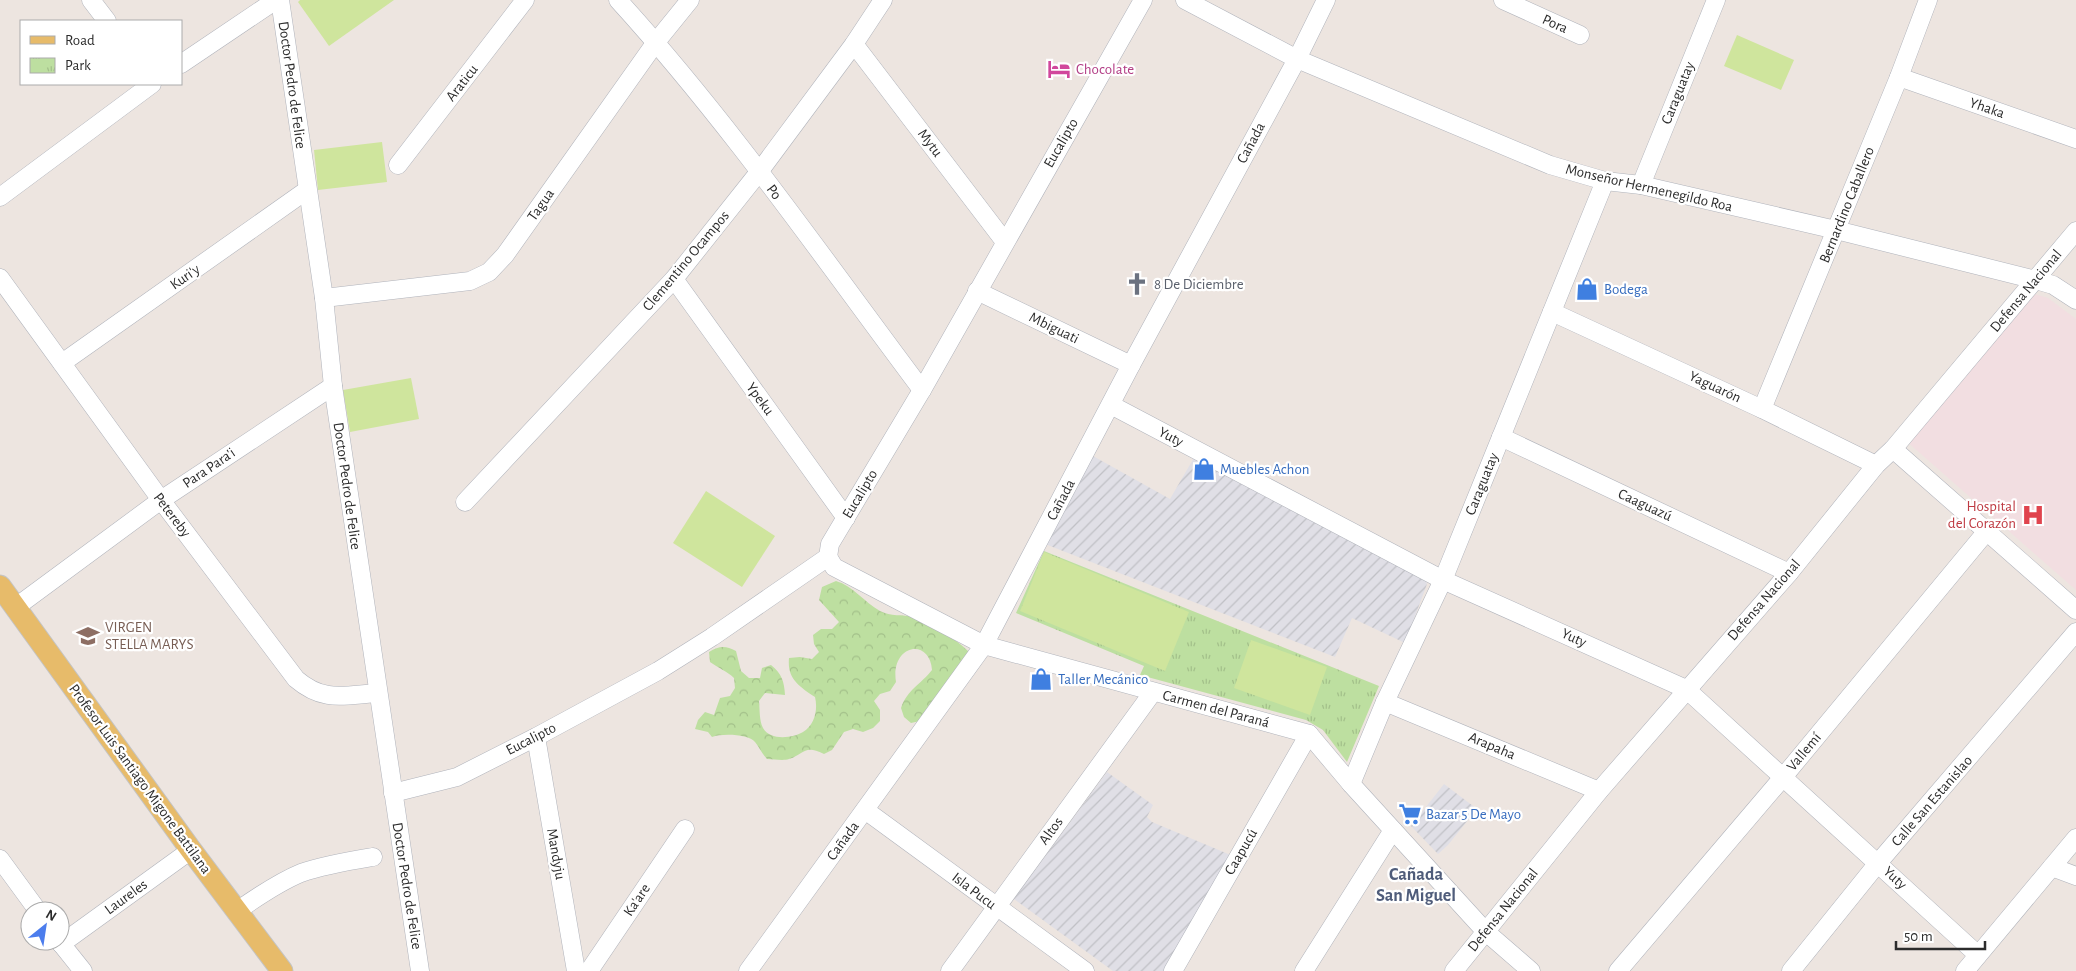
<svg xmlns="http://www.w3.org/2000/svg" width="2076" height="971" font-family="'Alegreya Sans',sans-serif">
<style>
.industrial{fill:url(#industrial-furrows)}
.medical{fill:#f2dee1}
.forest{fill:url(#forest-crowns)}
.park{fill:url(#park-tufts)}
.pitch{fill:#cfe59d}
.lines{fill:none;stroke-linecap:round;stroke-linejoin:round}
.minor-casing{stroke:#b0b3bb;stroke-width:19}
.major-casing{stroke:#c4c4c4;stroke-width:23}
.minor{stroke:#fff;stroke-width:18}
.major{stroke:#e7bb6a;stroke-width:21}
.labels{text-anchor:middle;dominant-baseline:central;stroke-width:4.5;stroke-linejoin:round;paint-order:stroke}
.street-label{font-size:15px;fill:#2c2c2c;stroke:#fff}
.hotel-label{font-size:15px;fill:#b23c85;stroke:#fff;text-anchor:start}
.worship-label{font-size:15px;fill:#5b616d;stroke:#fff;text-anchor:start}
.shop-label{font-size:15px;fill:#366cbe;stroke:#fff;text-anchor:start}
.health-label{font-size:15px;fill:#be3a42;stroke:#fff;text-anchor:end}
.education-label{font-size:15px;fill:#785e54;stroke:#fff;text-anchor:start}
.quarter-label{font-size:18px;font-weight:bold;fill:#4f5c7a;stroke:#fff}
</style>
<defs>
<pattern id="industrial-furrows" width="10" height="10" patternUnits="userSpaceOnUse" patternTransform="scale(1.25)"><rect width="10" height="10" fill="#e0dfe6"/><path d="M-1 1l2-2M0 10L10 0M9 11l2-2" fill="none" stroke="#c0c0c5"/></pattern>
<pattern id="forest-crowns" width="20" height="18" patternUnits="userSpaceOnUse" patternTransform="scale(1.25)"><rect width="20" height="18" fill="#bddfa0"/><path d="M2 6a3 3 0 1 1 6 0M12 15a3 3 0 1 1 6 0" fill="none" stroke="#a3c08a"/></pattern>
<pattern id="park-tufts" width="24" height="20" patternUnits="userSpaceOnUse" patternTransform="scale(1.25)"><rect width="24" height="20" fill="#bddfa0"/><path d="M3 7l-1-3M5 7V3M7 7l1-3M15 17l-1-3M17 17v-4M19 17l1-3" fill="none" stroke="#a3c08a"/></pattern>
</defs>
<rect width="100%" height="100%" fill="#ede5e0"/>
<g class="industrial">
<path d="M1093 456 1170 499 1195 456 1425 579 1427 584 1405 643 1352 618 1335 657 1045 544Z"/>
<path d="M1107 772 1153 805 1147 817 1152 822 1233 856 1165 971H1113L1014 899Z"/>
<path d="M1444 784 1477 809 1448 845 1438 854 1411 826Z"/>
</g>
<path class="medical" d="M2031 293 2048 298 2076 319V590L1905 440Z"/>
<path class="forest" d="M836 581C853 586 864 602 880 611 891 617 902 614 914 617 927 620 960 642 969 652L920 721 911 723 904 717 901 708C907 690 921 684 932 670 930 637 890 644 896 682L890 691 880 694 874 701 880 710V721L873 728 863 732 853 729 844 732 832 750 824 754C804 744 805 754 789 759 783 761 774 759 767 759 762 754 760 748 755 742 749 734 722 733 712 737L708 732 695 729 698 720 705 712 714 715 720 698 730 696 735 688 734 678C727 671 718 668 710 662L709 652C719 646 725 645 736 651L741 671 749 678H760L762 668 771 665C782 674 784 681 785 695L765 693 759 701C760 710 759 720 763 728 770 741 793 738 803 732 815 725 818 709 815 697 799 686 787 679 789 658L800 657 812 659 819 652 814 644 813 635 821 629H832L839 622 819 600 822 587Z"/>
<path class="park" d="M1044 551 1379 686 1347 762 1323 730 1306 720 1140 675 1144 666 1016 613Z"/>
<g class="pitch">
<path d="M300 0H394L329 46 298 2Z"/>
<path d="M1737 35 1794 60 1781 90 1724 66Z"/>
<path d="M382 142 387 182 318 190 314 150Z"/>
<path d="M411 378 419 419 350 432 343 390Z"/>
<path d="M706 491 775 536 742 587 673 543Z"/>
<path d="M1044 552 1189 612 1165 671 1020 611Z"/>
<path d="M1251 640 1327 667 1310 715 1234 688Z"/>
</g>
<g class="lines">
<defs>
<g id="minor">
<path d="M91 0 107 21"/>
<path d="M280 0 324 298 333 386 420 971"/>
<path d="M618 0C729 122 823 258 922 390"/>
<path d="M1185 0 1297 59 1550 165 1605 181 1641 185 1836 230 2036 280 2053 285 2076 300"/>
<path d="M1503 0 1580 35"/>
<path d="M854 44 1005 242"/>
<path d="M181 64 276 0"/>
<path d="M1899 77 2076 139"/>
<path d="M398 165 525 0"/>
<path d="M1641 185 1716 0"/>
<path d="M0 197 152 84"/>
<path d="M0 278 161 500 296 679C324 703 344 695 378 693"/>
<path d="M674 279 846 518"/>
<path d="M977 291 1131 365"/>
<path d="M324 298 470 281 489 272 505 255 656 42 690 0"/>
<path d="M1552 312 1762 409 1876 465"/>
<path d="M62 363 307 190"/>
<path d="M1111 405 1443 580 1686 689 1978 955"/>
<path d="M1762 409 1899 77 1928 0"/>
<path d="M1501 437 1789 573"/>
<path d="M1893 449 2076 610"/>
<path d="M465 502 674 279 759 172 854 44 883 0"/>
<path d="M828 557 834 567 984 645 1309 734 1351 784 1486 932 1531 971"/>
<path d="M16 607 161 500 333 386"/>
<path d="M1385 702 1599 791"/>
<path d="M536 737 576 971"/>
<path d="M1351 784 1385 702 1443 580 1605 181"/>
<path d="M393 793 457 777 536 737 658 671 712 637 828 557 830 544 922 390 1143 0"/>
<path d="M865 810 1085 971"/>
<path d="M0 859 38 911"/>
<path d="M2052 867 2076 876"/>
<path d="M237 911C257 897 279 882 301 873 324 865 349 861 373 857"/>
<path d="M59 941 83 971"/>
<path d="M61 944 191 850"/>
<path d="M589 971 685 829"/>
<path d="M748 971 984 645 1131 365 1297 59 1326 0"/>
<path d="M950 971 1153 692"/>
<path d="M1173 971 1309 734"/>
<path d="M1304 971 1393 830"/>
<path d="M1454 971 1599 791 1789 573 1876 465 1893 449 2076 231"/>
<path d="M1618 971 1784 776 1987 531"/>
<path d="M1791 971 1878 863 2076 632"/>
<path d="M1965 971 2076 838"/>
</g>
<path id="major" d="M0 586 191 850 282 971"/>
</defs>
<use href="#minor" class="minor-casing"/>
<use href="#major" class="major-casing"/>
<use href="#minor" class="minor"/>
<use href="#major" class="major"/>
</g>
<defs>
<symbol id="hotel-bare" viewBox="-9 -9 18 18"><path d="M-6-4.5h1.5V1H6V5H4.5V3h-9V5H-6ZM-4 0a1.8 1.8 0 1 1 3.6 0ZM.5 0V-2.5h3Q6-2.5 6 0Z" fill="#d1479c" stroke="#fff" stroke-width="2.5" paint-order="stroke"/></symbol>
<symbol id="church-bare" viewBox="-9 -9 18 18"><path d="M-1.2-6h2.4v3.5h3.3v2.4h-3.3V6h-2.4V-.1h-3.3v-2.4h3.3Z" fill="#6b7280" stroke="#fff" stroke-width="2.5" paint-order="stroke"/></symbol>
<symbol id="shop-bare" viewBox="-9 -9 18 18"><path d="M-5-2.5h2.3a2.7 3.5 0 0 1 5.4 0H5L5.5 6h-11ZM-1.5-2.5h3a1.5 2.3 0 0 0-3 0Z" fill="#3f7fe0" stroke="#fff" stroke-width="2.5" paint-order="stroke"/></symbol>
<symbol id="hospital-bare" viewBox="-9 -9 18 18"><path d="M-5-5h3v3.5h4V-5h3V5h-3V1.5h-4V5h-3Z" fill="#e0444e" stroke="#fff" stroke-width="2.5" paint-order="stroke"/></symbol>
<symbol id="school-bare" viewBox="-9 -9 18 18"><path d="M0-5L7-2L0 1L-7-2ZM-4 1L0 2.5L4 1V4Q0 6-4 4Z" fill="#8d6e63" stroke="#fff" stroke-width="2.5" paint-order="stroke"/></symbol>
<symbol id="supermarket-bare" viewBox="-9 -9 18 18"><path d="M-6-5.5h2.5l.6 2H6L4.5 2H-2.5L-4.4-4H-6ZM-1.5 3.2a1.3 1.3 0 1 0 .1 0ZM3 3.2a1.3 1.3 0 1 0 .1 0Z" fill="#3f7fe0" stroke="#fff" stroke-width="2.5" paint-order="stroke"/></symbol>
</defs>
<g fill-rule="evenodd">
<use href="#hotel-bare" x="1043" y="53" width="32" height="32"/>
<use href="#church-bare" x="1121" y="268" width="32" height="32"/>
<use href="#shop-bare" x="1571" y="273" width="32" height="32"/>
<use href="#shop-bare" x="1188" y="453" width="32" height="32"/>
<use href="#hospital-bare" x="2017" y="499" width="32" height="32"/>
<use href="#school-bare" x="72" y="620" width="32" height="32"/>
<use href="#shop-bare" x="1025" y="663" width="32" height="32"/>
<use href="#supermarket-bare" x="1394" y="798" width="32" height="32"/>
</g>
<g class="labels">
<g class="street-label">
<text transform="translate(1555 24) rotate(24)">Pora</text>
<text transform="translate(462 83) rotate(-52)">Araticu</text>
<text transform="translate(292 85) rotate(82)">Doctor Pedro de Felice</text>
<text transform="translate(1678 93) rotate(-68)">Caraguatay</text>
<text transform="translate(1987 108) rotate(19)">Yhaka</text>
<text transform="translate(930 143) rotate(53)">Mytu</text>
<text transform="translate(1061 143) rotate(-60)">Eucalipto</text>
<text transform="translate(1251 143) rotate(-62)">Cañada</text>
<text transform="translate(1649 188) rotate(13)">Monseñor Hermenegildo Roa</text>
<text transform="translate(774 192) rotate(53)">Po</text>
<text transform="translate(541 205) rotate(-55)">Tagua</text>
<text transform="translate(1847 205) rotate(-68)">Bernardino Caballero</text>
<text transform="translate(686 261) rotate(-50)">Clementino Ocampos</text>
<text transform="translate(185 277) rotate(-35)">Kuri'y</text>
<text transform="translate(2026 291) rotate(-50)">Defensa Nacional</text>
<text transform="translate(1054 328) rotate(26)">Mbiguati</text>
<text transform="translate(1715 387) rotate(25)">Yaguarón</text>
<text transform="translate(760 399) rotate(54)">Ypeku</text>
<text transform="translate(1171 437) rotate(28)">Yuty</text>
<text transform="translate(209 468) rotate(-34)">Para Para'i</text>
<text transform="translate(1482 484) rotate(-68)">Caraguatay</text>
<text transform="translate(347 486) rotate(82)">Doctor Pedro de Felice</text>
<text transform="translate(860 494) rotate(-59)">Eucalipto</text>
<text transform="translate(1061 500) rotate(-62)">Cañada</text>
<text transform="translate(1645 505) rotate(25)">Caaguazú</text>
<text transform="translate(172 515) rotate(53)">Petereby</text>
<text transform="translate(1764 600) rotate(-49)">Defensa Nacional</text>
<text transform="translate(1574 638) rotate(24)">Yuty</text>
<text transform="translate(1216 709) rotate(15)">Carmen del Paraná</text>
<text transform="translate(531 739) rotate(-27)">Eucalipto</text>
<text transform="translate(1492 746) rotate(23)">Arapaha</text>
<text transform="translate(1804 752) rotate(-50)">Vallemí</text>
<text transform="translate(140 779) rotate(54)">Profesor Luis Santiago Migone Battilana</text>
<text transform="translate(1932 801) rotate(-49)">Calle San Estanislao</text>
<text transform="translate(1051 831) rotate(-54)">Altos</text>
<text transform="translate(843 841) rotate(-54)">Cañada</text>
<text transform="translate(1241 852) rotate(-60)">Caapucú</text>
<text transform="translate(556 854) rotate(80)">Mandyju</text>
<text transform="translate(1895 878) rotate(43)">Yuty</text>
<text transform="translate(407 886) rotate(81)">Doctor Pedro de Felice</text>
<text transform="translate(974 891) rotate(37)">Isla Pucu</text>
<text transform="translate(126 897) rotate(-36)">Laureles</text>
<text transform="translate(637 900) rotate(-56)">Ka'are</text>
<text transform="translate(1503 910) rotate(-51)">Defensa Nacional</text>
</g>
<g class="hotel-label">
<text x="1076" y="69">Chocolate</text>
</g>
<g class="worship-label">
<text x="1154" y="284">8 De Diciembre</text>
</g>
<g class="shop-label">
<text x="1604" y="289">Bodega</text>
<text x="1220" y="469">Muebles Achon</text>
<text x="1058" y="679">Taller Mecánico</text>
<text x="1426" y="814">Bazar 5 De Mayo</text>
</g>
<g class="health-label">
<text x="2016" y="506">Hospital<tspan x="2016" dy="17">del Corazón</tspan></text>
</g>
<g class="education-label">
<text x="105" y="627">VIRGEN<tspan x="105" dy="17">STELLA MARYS</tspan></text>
</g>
<g class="quarter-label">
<text x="1416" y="875">Cañada<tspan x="1416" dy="21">San Miguel</tspan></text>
</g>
</g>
<rect x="20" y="20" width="162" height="65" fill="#ffffff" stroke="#ababab"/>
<rect x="30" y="36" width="25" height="8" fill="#e7bb6a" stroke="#ababab"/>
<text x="65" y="45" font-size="15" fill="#2c2c2c">Road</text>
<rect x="30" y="58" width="25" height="15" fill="url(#park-tufts)" stroke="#ababab"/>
<text x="65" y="70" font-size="15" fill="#2c2c2c">Park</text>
<g transform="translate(45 926) rotate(30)"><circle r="24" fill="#ffffff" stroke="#ababab"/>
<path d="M0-4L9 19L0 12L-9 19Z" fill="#4c7ded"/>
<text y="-8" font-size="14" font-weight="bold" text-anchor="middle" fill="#2c2c2c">N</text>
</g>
<path d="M1896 941v8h89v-8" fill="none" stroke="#2c2c2c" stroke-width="2.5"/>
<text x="1904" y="941" font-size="15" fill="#2c2c2c" stroke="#ffffff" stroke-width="4" paint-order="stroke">50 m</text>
</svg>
